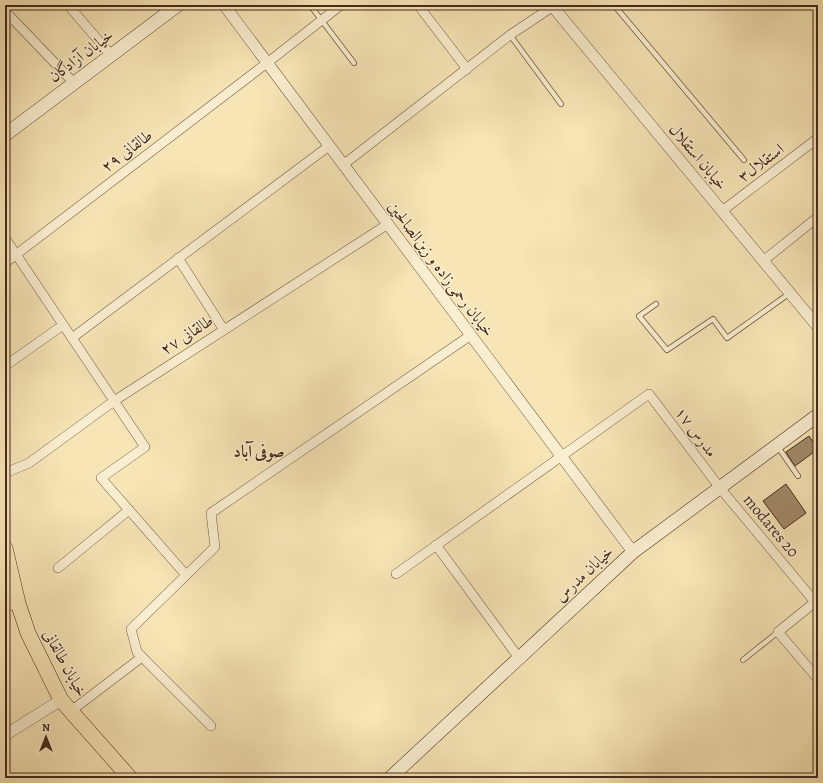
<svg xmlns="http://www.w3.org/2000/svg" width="823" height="783" font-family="Alegreya,Amiri,serif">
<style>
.building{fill:#a28b6b;stroke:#462a1a}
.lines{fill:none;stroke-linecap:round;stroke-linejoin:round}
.service-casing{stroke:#725941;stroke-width:6}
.minor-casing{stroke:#725941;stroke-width:10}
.tertiary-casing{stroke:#725941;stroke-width:12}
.secondary-casing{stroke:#462a1a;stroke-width:14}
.primary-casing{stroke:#462a1a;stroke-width:16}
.service{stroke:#faeed0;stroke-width:4.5}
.minor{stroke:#faeed0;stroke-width:9}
.tertiary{stroke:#faeed0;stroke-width:11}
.secondary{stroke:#faeed0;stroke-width:13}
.primary{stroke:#f7e5b6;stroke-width:15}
.labels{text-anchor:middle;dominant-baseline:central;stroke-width:3;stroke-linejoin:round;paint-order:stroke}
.street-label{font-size:16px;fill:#462a1a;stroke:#faeed0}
.neighbourhood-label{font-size:17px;font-weight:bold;fill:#462a1a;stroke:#faeed0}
</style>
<rect width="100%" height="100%" fill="#f7e5b6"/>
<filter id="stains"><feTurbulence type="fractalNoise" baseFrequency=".005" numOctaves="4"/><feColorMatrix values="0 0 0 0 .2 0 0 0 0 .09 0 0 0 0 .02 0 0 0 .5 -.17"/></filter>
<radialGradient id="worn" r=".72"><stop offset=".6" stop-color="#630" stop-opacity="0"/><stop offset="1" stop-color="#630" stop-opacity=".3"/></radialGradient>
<g class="building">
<path d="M809 436 818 449 795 466 786 452Z"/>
<path d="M786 484 806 513 784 529 763 501Z"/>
</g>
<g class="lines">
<defs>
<g id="service">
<path d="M310 5 354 63"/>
<path d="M614 5 744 160"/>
<path d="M510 35 561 104"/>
<path d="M656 304 639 316 667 350 713 319 727 338 790 293"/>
<path d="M778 447 798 476"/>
<path d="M743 660 778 632"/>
</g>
<g id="minor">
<path d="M68 5 111 55"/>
<path d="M418 5 467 69"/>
<path d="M5 11 74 83"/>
<path d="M343 165 510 35 555 5"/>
<path d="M722 211 818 138"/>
<path d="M5 238 145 447 101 478 186 575"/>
<path d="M178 258 224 330"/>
<path d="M763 261 818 217"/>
<path d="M5 263 267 63 341 5"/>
<path d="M72 338 329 146"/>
<path d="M5 366 63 325"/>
<path d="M5 473 29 463 114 401 388 224"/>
<path d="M436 545 519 658"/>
<path d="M58 568 129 510"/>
<path d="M396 574 649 394 720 488 815 602 778 632 818 679"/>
<path d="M5 607 18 603"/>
<path d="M71 711 142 657"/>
<path d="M211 726 137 652 131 629 215 547 211 513 471 335"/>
</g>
<g id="tertiary">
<path d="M224 5 633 552"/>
<path d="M553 7 818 327"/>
<path d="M5 735 61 700"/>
</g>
<g id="secondary">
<path d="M5 135 178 5"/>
<path d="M390 778 633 552 818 415"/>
</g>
<path id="primary" d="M5 548 18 603 28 633 61 700 130 778"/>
</defs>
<use href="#service" class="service-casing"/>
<use href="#minor" class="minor-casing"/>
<use href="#tertiary" class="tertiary-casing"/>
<use href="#secondary" class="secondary-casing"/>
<use href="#primary" class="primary-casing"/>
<use href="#service" class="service"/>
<use href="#minor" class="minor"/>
<use href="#tertiary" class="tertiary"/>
<use href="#secondary" class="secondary"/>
<use href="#primary" class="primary"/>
</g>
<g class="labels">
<g class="street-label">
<text transform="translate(81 56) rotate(-37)">خیابان آزادگان</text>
<text transform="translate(127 151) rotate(-37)">طالقانی ۲۹</text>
<text transform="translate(698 157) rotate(50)">خیابان استقلال</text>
<text transform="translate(761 163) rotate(-37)">استقلال۳</text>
<text transform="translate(441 269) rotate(53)">خیابان رحمی‌زاده و زین‌الصالحین</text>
<text transform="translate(187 335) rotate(-33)">طالقانی ۲۷</text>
<text transform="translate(696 432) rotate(53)">مدرس ۱۷</text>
<text transform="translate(771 526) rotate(50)">modares 20</text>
<text transform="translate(584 574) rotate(-43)">خیابان مدرس</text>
<text transform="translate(65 663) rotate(61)">خیابان طالقانی</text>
</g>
<g class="neighbourhood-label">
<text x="259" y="451">صوفی آباد</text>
</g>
</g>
<rect width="823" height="783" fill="none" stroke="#f7e5b6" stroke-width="20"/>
<rect x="6" y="6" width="811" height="771" fill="none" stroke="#462a1a" stroke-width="2"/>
<rect x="10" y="10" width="803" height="763" fill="none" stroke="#462a1a"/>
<g transform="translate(46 737)" stroke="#faeed0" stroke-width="3" paint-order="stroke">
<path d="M0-3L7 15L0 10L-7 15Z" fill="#462a1a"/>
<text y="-6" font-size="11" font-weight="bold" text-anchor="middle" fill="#462a1a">N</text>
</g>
<rect width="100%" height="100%" filter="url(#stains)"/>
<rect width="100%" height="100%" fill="url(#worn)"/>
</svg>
